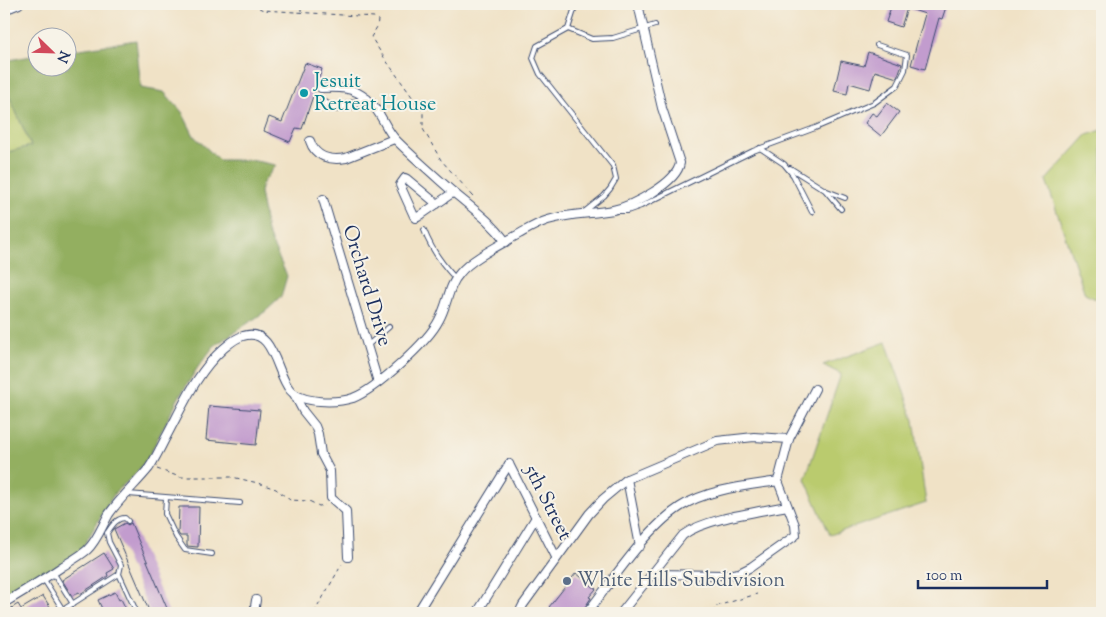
<svg xmlns="http://www.w3.org/2000/svg" width="1106" height="617" font-family="'Sorts Mill Goudy',serif">
<style>
.green{fill:#bacb6e;stroke:#6a7d66}
.forest{fill:#93af61;stroke:#576f60}
.building{fill:#c29cce}
.lines{fill:none;stroke-linecap:round;stroke-linejoin:round}
.service-casing{stroke:#3b4a6e;stroke-width:6}
.minor-casing{stroke:#3b4a6e;stroke-width:10}
.path{stroke:#3b4a6e;stroke-width:1;stroke-dasharray:4 4;stroke-linecap:butt}
.service{stroke:#fff;stroke-width:4}
.minor{stroke:#fff;stroke-width:8}
.culture-dot{fill:#0f9aa8;stroke:#f7f3e8;stroke-width:2}
.service-dot{fill:#5c6f8a;stroke:#f7f3e8;stroke-width:2}
.labels{text-anchor:middle;dominant-baseline:central;stroke-width:4;stroke-linejoin:round;paint-order:stroke}
.culture-label{font-size:20px;fill:#0d838f;stroke:#f7f3e8;text-anchor:start}
.street-label{font-size:20px;fill:#1b2f5e;stroke:#f7f3e8}
.service-label{font-size:20px;fill:#4e5e75;stroke:#f7f3e8;text-anchor:start}
</style>
<rect width="100%" height="100%" fill="#f7f3e8"/>
<filter id="ink" filterUnits="userSpaceOnUse"><feTurbulence type="fractalNoise" baseFrequency=".02" numOctaves="2"/><feDisplacementMap in="SourceGraphic" scale="10" xChannelSelector="R" yChannelSelector="G"/><feConvolveMatrix kernelMatrix="1 2 1 2 8 2 1 2 1" color-interpolation-filters="sRGB"/></filter>
<filter id="wash" filterUnits="userSpaceOnUse"><feTurbulence type="fractalNoise" baseFrequency=".0096" numOctaves="4" result="noise"/><feDisplacementMap in="SourceGraphic" scale="20" xChannelSelector="R" yChannelSelector="G"/><feGaussianBlur stdDeviation="1.12" result="paint"/><feColorMatrix in="noise" values="0 0 0 0 0 0 0 0 0 0 0 0 0 0 0 0 0 1.4 0 .05"/><feComposite in="paint" operator="in"/></filter>
<g filter="url(#wash)">
<rect width="100%" height="100%" fill="#f0e2c6"/>
<g class="green">
<path d="M4 84 31 146 4 153Z"/>
<path d="M1102 130V302L1085 294 1046 180 1087 135Z"/>
<path d="M886 342 914 420 926 503 830 535 805 479 841 374 823 365Z"/>
</g>
<path class="forest" d="M136 40 141 88 164 92 182 112 194 136 219 160H250L276 165 262 184 260 192 267 232 287 276 281 297 266 311 214 346 198 367 178 399 148 458 133 477 116 491 80 552 4 598V153L31 146 4 84V61L37 55 38 68H68V51Z"/>
<g id="blocks">
<g class="building">
<path d="M892 4H947L942 19 939 18 925 69 911 65 925 14 907 8 901 27 886 22Z"/>
<path d="M868 52 902 64 897 78 875 71 870 89 849 83 847 94 834 91 841 61 864 66Z"/>
<path d="M305 63 322 69 302 129 296 128 290 142 264 131 269 117 282 122Z"/>
<path d="M887 103 899 112 881 136 865 123 872 113 877 116Z"/>
<path d="M209 406 260 410 256 445 206 440Z"/>
<path d="M179 507H199L198 547 187 546V536H180L178 533Z"/>
<path d="M125 523 128 525 131 523 169 613H150L114 529Z"/>
<path d="M104 553 114 569 107 573 108 576 99 582 80 594 79 592 72 596 62 580Z"/>
<path d="M576 573 596 589 589 597 591 598 581 613H557L549 607Z"/>
<path d="M115 592 119 600 121 599 126 609 123 610 125 613H104L98 600Z"/>
<path d="M43 596 54 613H4L18 604 21 609Z"/>
</g>
</g>
</g>
<g filter="url(#ink)">
<use href="#blocks" fill-opacity="0" stroke="#3b4a6e" stroke-width="1"/>
<g class="lines">
<defs>
<g id="service">
<path d="M576 4 568 29 537 46 533 58 540 74 613 166 616 179 610 189 604 196 584 212"/>
<path d="M568 29 592 39 613 38 655 25"/>
<path d="M760 148 784 164 793 175 812 212"/>
<path d="M790 168 825 190 841 209"/>
<path d="M827 191 845 198"/>
<path d="M618 211H627L641 206 753 151 815 128 874 103 897 86 905 70 907 55 877 45"/>
<path d="M424 230C431 249 442 264 455 278"/>
<path d="M368 345 389 327"/>
<path d="M128 494 240 503"/>
<path d="M166 498 165 514 176 537 185 550 212 554"/>
<path d="M128 521 125 518C116 518 112 526 107 533L109 542 121 565 119 574 137 613"/>
<path d="M53 572 73 604"/>
<path d="M43 578 63 610"/>
<path d="M58 613 119 574"/>
</g>
<g id="minor">
<path d="M4 10 19 4"/>
<path d="M321 88C339 87 353 87 367 99 381 110 384 128 396 140 414 158 434 175 453 192 472 208 491 221 506 242"/>
<path d="M324 104C338 112 352 104 367 99"/>
<path d="M310 141C315 157 330 161 346 158L394 139"/>
<path d="M323 199 378 382"/>
<path d="M437 204 407 179 405 178 400 185 414 216 416 218 418 217 451 194 453 192"/>
<path d="M294 394 303 411 315 426 318 434 321 454 330 471 331 498 346 511 348 557"/>
<path d="M509 464 556 557"/>
<path d="M627 479 640 546"/>
<path d="M651 574 726 575 739 573 751 567 796 535 795 525 778 481 789 439 815 389"/>
<path d="M4 603C24 591 44 579 63 566 71 561 80 556 87 550 97 541 102 526 109 514 121 497 136 484 149 468 155 459 160 449 165 439 182 408 196 373 223 349 229 344 235 338 243 336 274 326 276 374 290 390 302 404 337 403 353 398 376 389 428 342 439 320 448 304 448 286 460 273 471 259 502 244 519 234 528 229 538 223 548 220 569 213 592 214 613 210 632 206 677 183 680 163L662 108 638 4"/>
<path d="M254 613 256 600"/>
<path d="M417 613 509 464"/>
<path d="M477 613 536 517"/>
<path d="M519 613 523 605 589 514 603 499 627 479 717 441 754 437 789 439"/>
<path d="M587 613C612 581 646 529 680 507 708 489 746 486 778 481"/>
<path d="M621 613 683 535C706 518 758 512 787 506"/>
</g>
</defs>
<use href="#service" class="service-casing"/>
<use href="#minor" class="minor-casing"/>
<g class="path">
<path d="M252 4 263 10 374 17 378 20 377 27 371 37 385 59 423 112V129L441 160 473 196"/>
<path d="M301 11V7L305 4"/>
<path d="M157 469 180 477H232L258 483 276 489 290 500 309 501 319 506 325 505"/>
<path d="M314 613 342 564"/>
<path d="M712 613 717 606 757 594"/>
</g>
<use href="#service" class="service"/>
<use href="#minor" class="minor"/>
</g>
</g>
<circle class="culture-dot" cx="304" cy="93" r="5"/>
<circle class="service-dot" cx="567" cy="581" r="5"/>
<g class="labels">
<g class="culture-label">
<text x="314" y="82">Jesuit<tspan x="314" dy="23">Retreat House</tspan></text>
</g>
<g class="street-label">
<text transform="translate(366 286) rotate(73)">Orchard Drive</text>
<text transform="translate(547 503) rotate(63)">5th Street</text>
</g>
<g class="service-label">
<text x="577" y="581">White Hills Subdivision</text>
</g>
</g>
<rect width="1106" height="617" fill="none" stroke="#f7f3e8" stroke-width="20"/>
<g transform="translate(52 52) rotate(113)"><circle r="24" fill="#f7f3e8" stroke="#9fa5b1"/>
<path d="M0-4L9 19L0 12L-9 19Z" fill="#d1495b"/>
<text y="-8" font-size="14" font-weight="bold" text-anchor="middle" fill="#1b2f5e">N</text>
</g>
<path d="M918 580v8h129v-8" fill="none" stroke="#1b2f5e" stroke-width="2.5"/>
<text x="926" y="580" font-size="15" fill="#1b2f5e" stroke="#f7f3e8" stroke-width="4" paint-order="stroke">100 m</text>
</svg>
